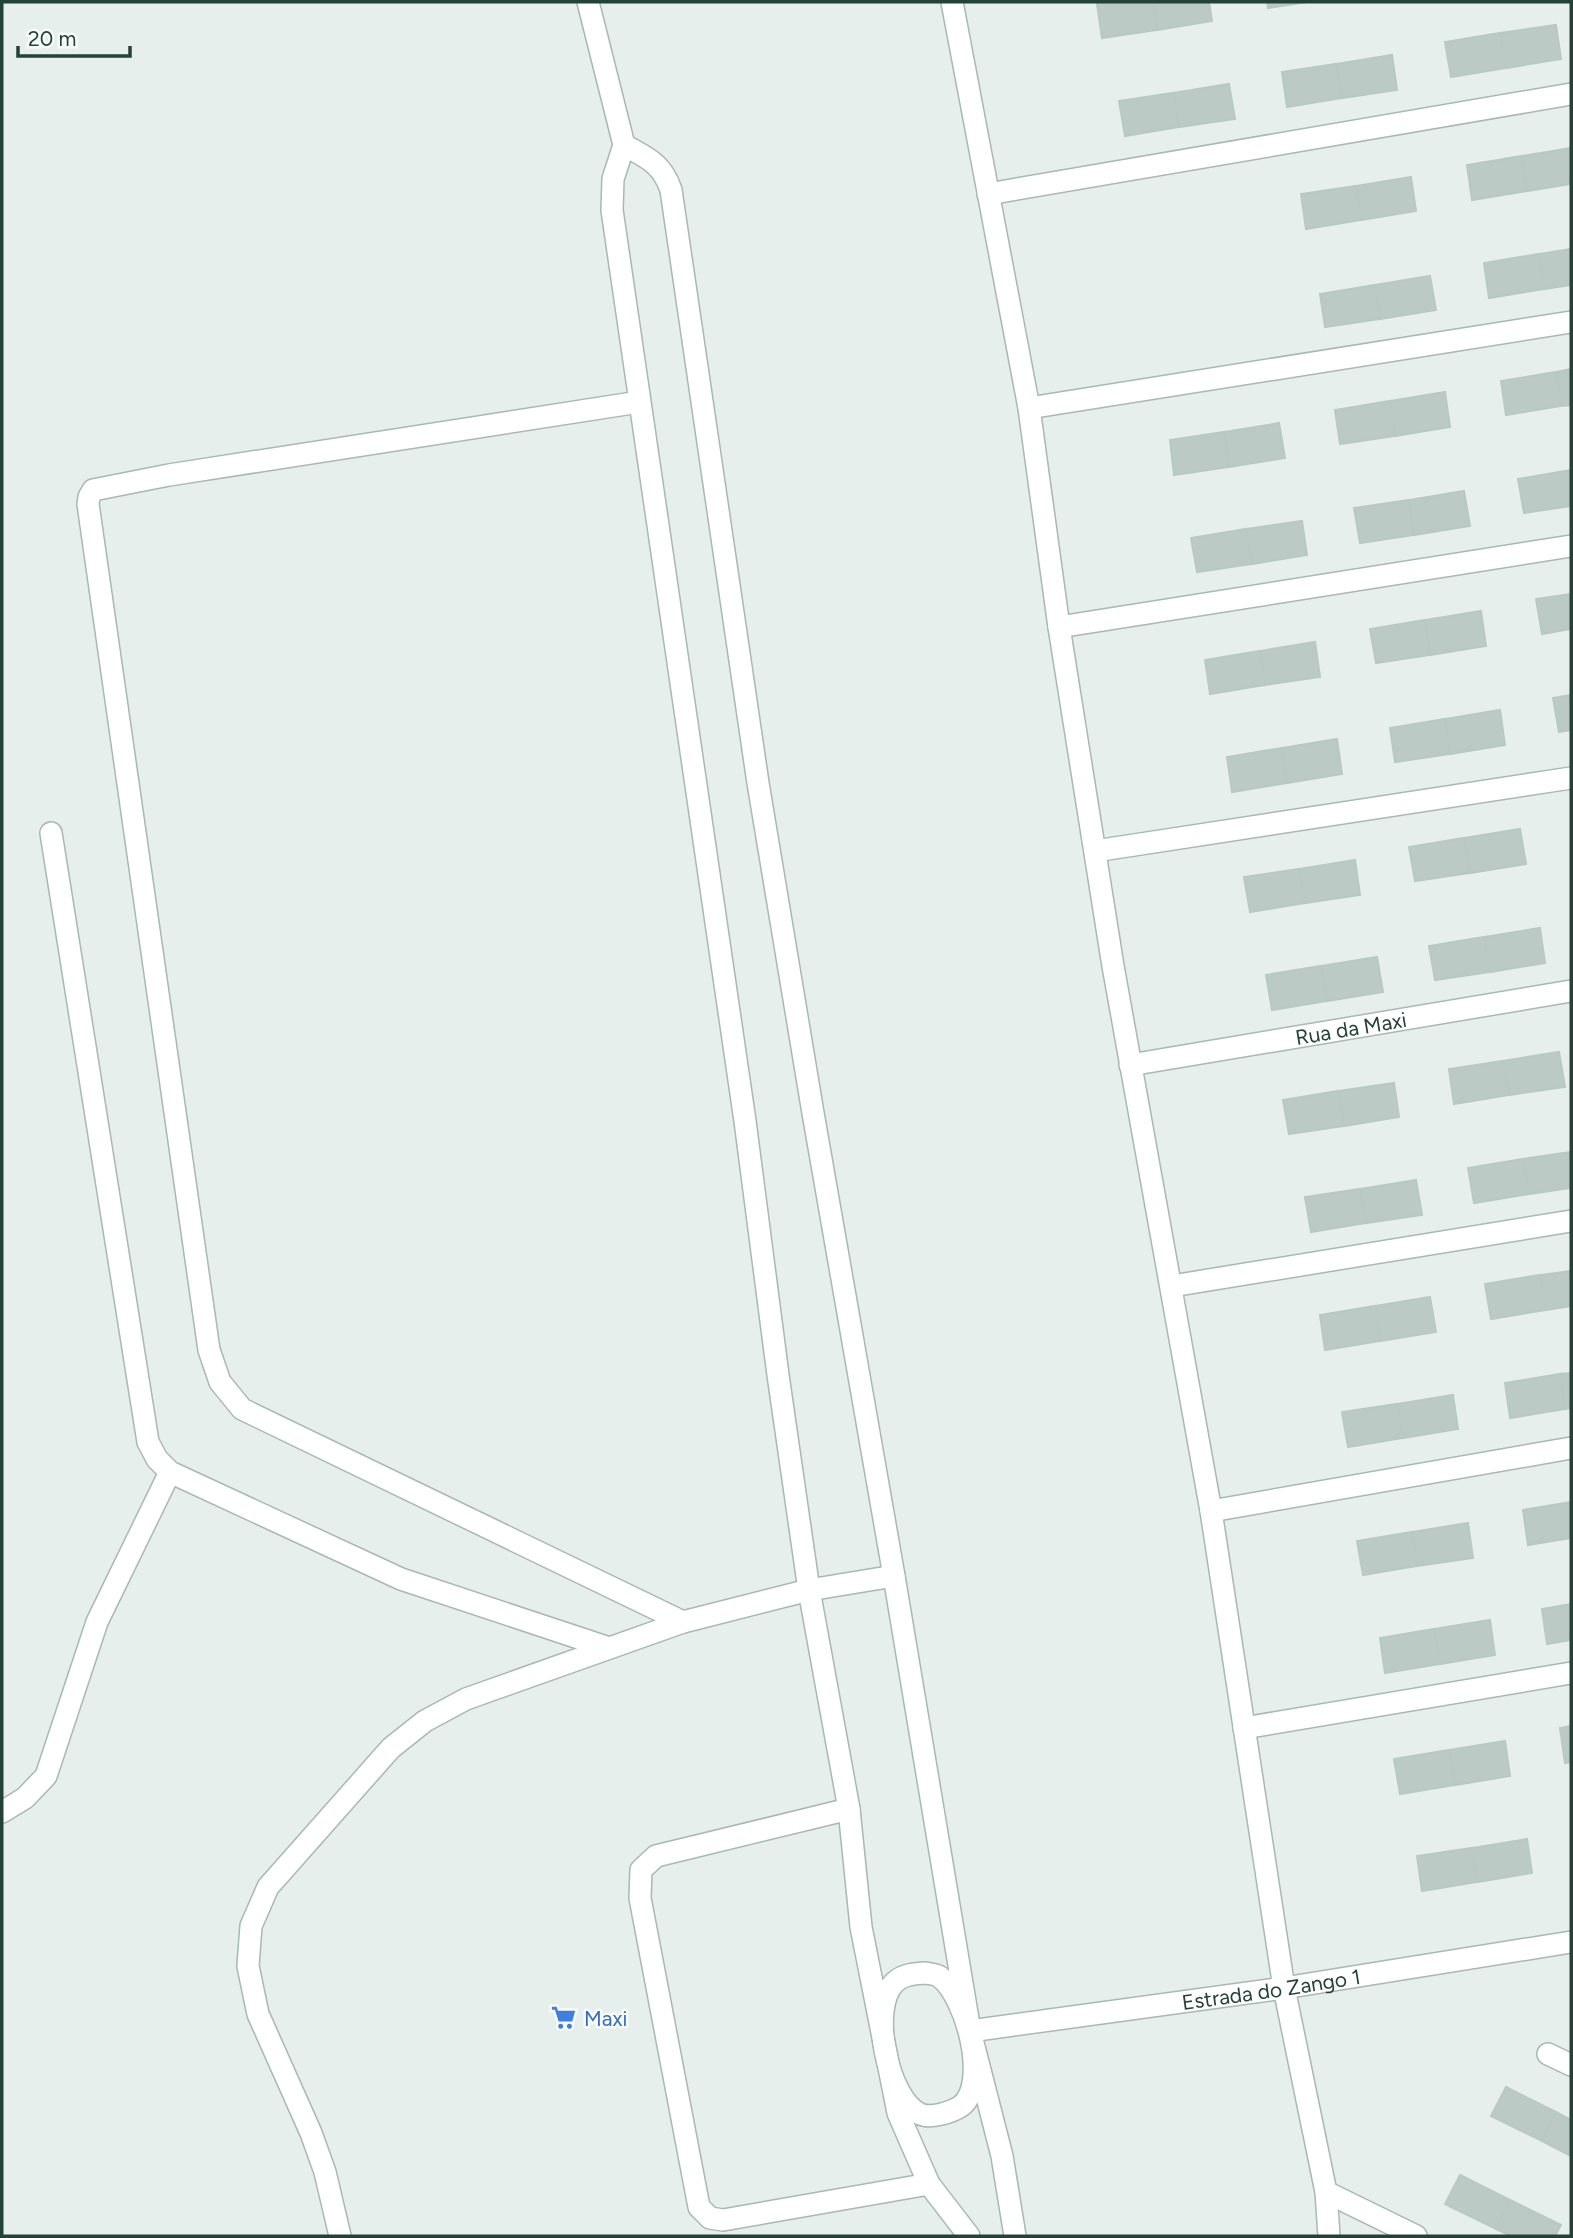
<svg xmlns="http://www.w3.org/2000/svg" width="1573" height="2238" font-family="Figtree,sans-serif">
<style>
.building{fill:#bbcac4;stroke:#b8c9c2;stroke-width:2}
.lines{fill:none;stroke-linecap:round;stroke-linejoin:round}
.minor-casing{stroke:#a8b8b2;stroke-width:24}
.minor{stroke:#fff;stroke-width:21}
.labels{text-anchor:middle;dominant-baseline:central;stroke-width:5;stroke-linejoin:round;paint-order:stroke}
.street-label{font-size:21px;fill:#234339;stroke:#f7fbf9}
.shop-label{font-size:21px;fill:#366cbe;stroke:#f7fbf9;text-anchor:start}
</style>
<rect width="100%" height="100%" fill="#e6efeb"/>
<g class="building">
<path d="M1110 2H1153L1157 30 1102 38 1097 4Z"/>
<path d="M1153 2H1209L1212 21 1157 30Z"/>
<path d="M1267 2H1307L1268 8Z"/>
<path d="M1556 25 1561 59 1506 68 1500 33Z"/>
<path d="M1500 33 1506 68 1451 77 1445 42Z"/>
<path d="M1392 55 1397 90 1342 98 1336 64Z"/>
<path d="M1336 64 1342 98 1287 107 1282 72Z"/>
<path d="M1229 84 1235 119 1179 127 1173 93Z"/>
<path d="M1173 93 1179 127 1125 136 1119 101Z"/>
<path d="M1571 148V184L1527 191 1522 156Z"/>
<path d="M1522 156 1527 191 1472 200 1467 165Z"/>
<path d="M1411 177 1416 211 1361 220 1356 186Z"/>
<path d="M1356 186 1361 220 1306 229 1301 194Z"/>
<path d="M1571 249V285L1544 289 1539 254Z"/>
<path d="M1539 254 1544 289 1489 298 1484 263Z"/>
<path d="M1430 276 1436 310 1380 319 1375 285Z"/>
<path d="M1375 285 1380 319 1325 327 1320 294Z"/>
<path d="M1571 369V405L1561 406 1556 372Z"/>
<path d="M1556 372 1561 406 1506 415 1501 381Z"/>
<path d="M1445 392 1450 427 1395 436 1390 401Z"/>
<path d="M1390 401 1395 436 1340 444 1335 410Z"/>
<path d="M1279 423 1285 458 1229 467 1224 432Z"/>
<path d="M1224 432 1229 467 1174 475 1170 440Z"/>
<path d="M1571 470V506L1524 513 1518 479Z"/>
<path d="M1464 491 1470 526 1414 535 1409 500Z"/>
<path d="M1409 500 1414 535 1360 543 1354 508Z"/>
<path d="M1302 521 1307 555 1252 564 1246 529Z"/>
<path d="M1246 529 1252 564 1197 572 1191 538Z"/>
<path d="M1571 594V629L1542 634 1536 599Z"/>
<path d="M1481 611 1486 646 1430 655 1425 620Z"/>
<path d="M1425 620 1430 655 1376 663 1370 629Z"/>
<path d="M1315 642 1320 677 1265 685 1260 651Z"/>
<path d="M1260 651 1265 685 1210 694 1205 660Z"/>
<path d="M1571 695V730L1559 732 1553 698Z"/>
<path d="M1500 710 1505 745 1450 754 1445 719Z"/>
<path d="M1445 719 1450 754 1395 762 1390 728Z"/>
<path d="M1337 739 1342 774 1287 783 1282 748Z"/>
<path d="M1282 748 1287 783 1232 792 1227 757Z"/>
<path d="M1520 829 1526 864 1470 873 1464 838Z"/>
<path d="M1464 838 1470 873 1415 881 1409 847Z"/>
<path d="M1355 860 1360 895 1305 903 1299 869Z"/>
<path d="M1299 869 1305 903 1250 912 1244 877Z"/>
<path d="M1540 928 1545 963 1490 972 1484 937Z"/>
<path d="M1484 937 1490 972 1435 980 1429 946Z"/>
<path d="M1377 957 1383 992 1327 1001 1321 966Z"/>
<path d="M1321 966 1327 1001 1272 1010 1266 975Z"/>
<path d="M1559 1052 1565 1087 1509 1095 1503 1061Z"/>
<path d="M1503 1061 1509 1095 1454 1104 1449 1069Z"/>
<path d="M1394 1083 1399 1117 1344 1126 1338 1091Z"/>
<path d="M1338 1091 1344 1126 1289 1134 1283 1100Z"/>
<path d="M1571 1152V1188L1529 1194 1523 1159Z"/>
<path d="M1523 1159 1529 1194 1474 1203 1468 1168Z"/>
<path d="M1416 1180 1422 1215 1366 1223 1360 1189Z"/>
<path d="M1360 1189 1366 1223 1311 1232 1305 1197Z"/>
<path d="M1571 1271V1306L1546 1310 1540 1275Z"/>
<path d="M1540 1275 1546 1310 1491 1319 1485 1284Z"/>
<path d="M1430 1297 1436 1332 1380 1341 1375 1306Z"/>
<path d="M1375 1306 1380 1341 1325 1350 1320 1315Z"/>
<path d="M1571 1373V1408L1565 1409 1560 1374Z"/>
<path d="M1560 1374 1565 1409 1510 1418 1505 1383Z"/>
<path d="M1453 1395 1458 1429 1403 1438 1397 1404Z"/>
<path d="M1397 1404 1403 1438 1348 1447 1342 1412Z"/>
<path d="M1571 1502V1538L1528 1545 1523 1510Z"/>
<path d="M1468 1523 1473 1558 1417 1566 1412 1532Z"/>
<path d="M1412 1532 1417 1566 1363 1575 1357 1541Z"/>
<path d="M1571 1604V1640L1547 1644 1542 1609Z"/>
<path d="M1490 1620 1495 1655 1440 1664 1434 1629Z"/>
<path d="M1434 1629 1440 1664 1385 1673 1380 1638Z"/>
<path d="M1571 1726V1762L1565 1763 1560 1728Z"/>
<path d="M1505 1741 1510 1776 1455 1785 1449 1750Z"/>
<path d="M1449 1750 1455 1785 1400 1794 1394 1759Z"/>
<path d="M1527 1839 1532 1873 1477 1882 1472 1848Z"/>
<path d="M1472 1848 1477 1882 1422 1891 1417 1856Z"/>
<path d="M1506 2087 1556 2112 1542 2141 1491 2116Z"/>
<path d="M1556 2112 1571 2120V2156L1542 2141Z"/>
<path d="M1460 2175 1510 2200 1496 2229 1445 2204Z"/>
<path d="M1510 2200 1561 2225 1555 2236H1511L1496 2229Z"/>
</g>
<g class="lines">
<defs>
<g id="minor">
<path d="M588 2 624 145 613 179 612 210 745 1121 778 1375 809 1590 849 1809 861 1927 898 2113 929 2184 969 2236"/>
<path d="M952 2 1029 408 1059 627 1113 966 1211 1511 1284 1988 1326 2192 1329 2236"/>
<path d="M624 145C647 158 662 163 671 190L758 783 813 1113 894 1576 970 2031 1002 2156 1015 2236"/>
<path d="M988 194 1571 94"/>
<path d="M639 402 169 475 93 490 89 497 88 504 209 1350 220 1382 242 1409 683 1622"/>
<path d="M1029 408 1571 322"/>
<path d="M1059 627 1571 546"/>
<path d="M51 833 148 1442 157 1459 170 1472 401 1579 609 1648"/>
<path d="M1095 851 1571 778"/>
<path id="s1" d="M1130 1065 1571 991"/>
<path d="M1172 1286 1571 1221"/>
<path d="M1211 1511 1571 1448"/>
<path d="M1244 1728 1571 1673"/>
<path d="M849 1809 656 1856 641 1870 640 1898 699 2207 710 2218 723 2220 929 2184"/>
<path d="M2 1812 25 1798 46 1776 97 1622 170 1472"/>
<path d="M925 1973C930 1974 936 1974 940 1977 966 1996 990 2084 961 2106 952 2112 931 2119 920 2114 888 2100 868 2007 895 1982 904 1974 914 1974 925 1973Z"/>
<path id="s2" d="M970 2031 1284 1988 1571 1942"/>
<path d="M1548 2054 1571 2065"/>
<path d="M1326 2192 1416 2236"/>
<path d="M340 2236 325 2172 311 2133 258 2014 248 1966 251 1926 268 1887 391 1748 425 1721 466 1699 683 1622 809 1590 894 1576"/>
</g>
</defs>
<use href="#minor" class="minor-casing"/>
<use href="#minor" class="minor"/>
</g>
<defs>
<symbol id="supermarket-bare" viewBox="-9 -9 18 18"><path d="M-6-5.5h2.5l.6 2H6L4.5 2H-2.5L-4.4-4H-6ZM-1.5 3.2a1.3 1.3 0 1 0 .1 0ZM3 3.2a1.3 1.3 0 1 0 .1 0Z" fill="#3f7fe0" stroke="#f7fbf9" stroke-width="2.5" paint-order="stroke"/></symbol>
</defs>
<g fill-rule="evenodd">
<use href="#supermarket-bare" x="546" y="2000" width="35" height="35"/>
</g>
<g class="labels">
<g class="street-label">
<text stroke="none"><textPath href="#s1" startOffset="224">Rua da Maxi</textPath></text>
<text stroke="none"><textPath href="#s2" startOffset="304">Estrada do Zango 1</textPath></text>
</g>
<g class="shop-label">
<text x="584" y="2018">Maxi</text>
</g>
</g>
<rect width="1573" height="2238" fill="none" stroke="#234339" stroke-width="7"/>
<path d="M18 46v10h112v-10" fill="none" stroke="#234339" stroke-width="3.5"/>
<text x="28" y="46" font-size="21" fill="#234339" stroke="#f7fbf9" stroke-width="5" paint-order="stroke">20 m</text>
</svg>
